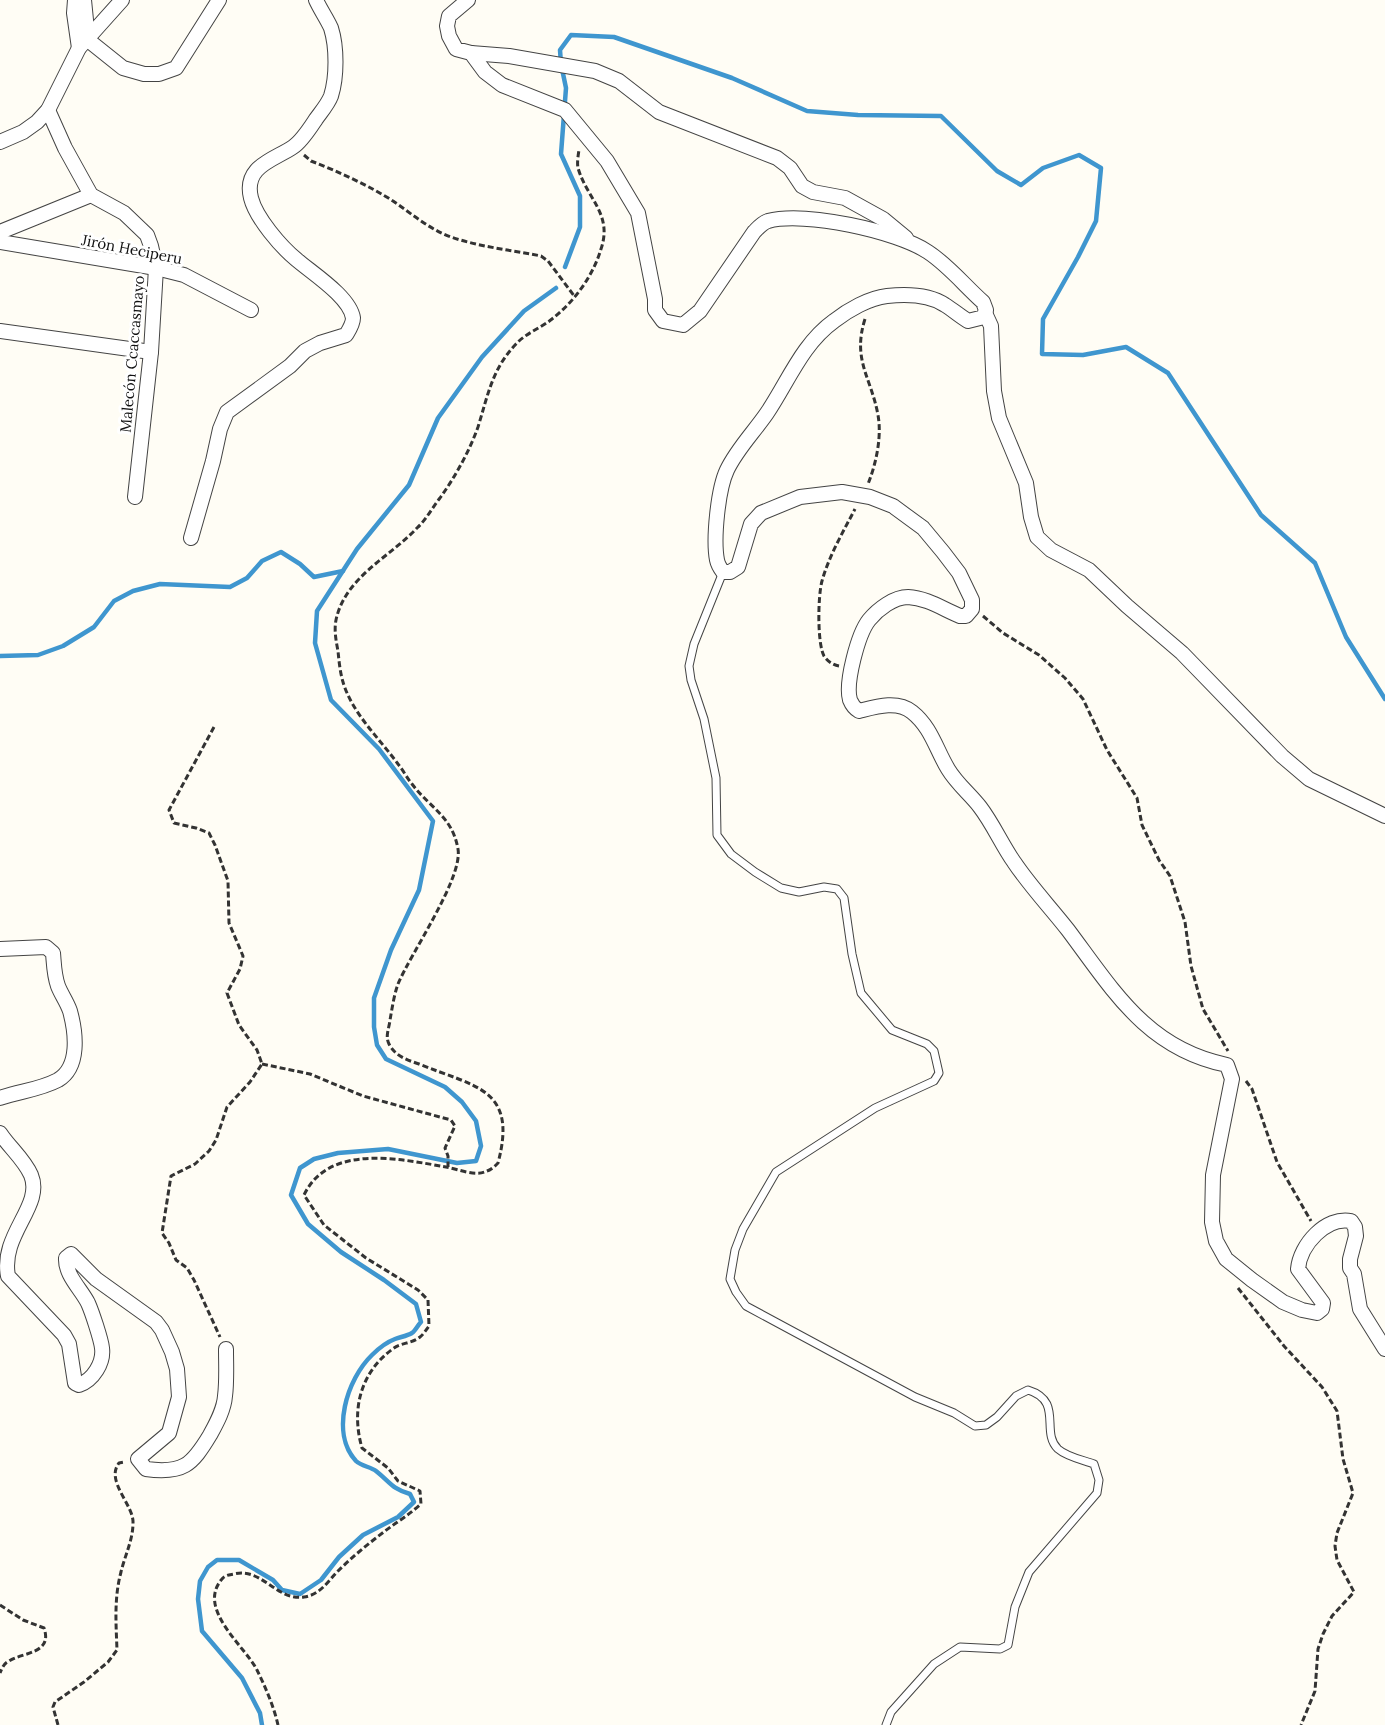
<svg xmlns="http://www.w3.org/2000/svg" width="1385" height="1725" font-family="Lora,serif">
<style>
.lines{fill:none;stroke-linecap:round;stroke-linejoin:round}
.stream{stroke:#3f96cf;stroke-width:4.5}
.lane-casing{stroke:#444;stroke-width:9}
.street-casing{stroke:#444;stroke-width:16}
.path{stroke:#333;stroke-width:3;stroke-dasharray:6 3;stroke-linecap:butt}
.lane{stroke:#fff;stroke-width:7}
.street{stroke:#fff;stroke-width:14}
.labels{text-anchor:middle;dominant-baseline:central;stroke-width:6;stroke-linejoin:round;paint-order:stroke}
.street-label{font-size:15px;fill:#111;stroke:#fff}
</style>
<rect width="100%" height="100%" fill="#fffdf5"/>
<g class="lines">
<g class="stream">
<path d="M565 267 580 227V196L561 154 566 88 561 64 560 50 571 35 614 37 732 78 807 111 858 115 941 116 997 171 1021 185 1043 168 1079 155 1101 168 1096 221 1078 257 1043 319 1042 354 1083 355 1126 347 1168 373 1261 515 1315 563 1346 637 1385 699"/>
<path d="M0 656 38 655 63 646 94 627 114 601 133 591 160 584 230 587 247 578 262 561 281 552 300 564 314 577 343 571"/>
<path d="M262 1725 260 1713 242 1678 202 1631 198 1599 200 1581 208 1567 217 1560H239L273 1580 282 1590 300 1594 321 1580 339 1557 363 1535 398 1517 414 1502 410 1494C392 1489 390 1482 376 1471 371 1467 361 1466 356 1461 330 1433 347 1379 372 1355 378 1349 387 1342 395 1339 400 1337 407 1336 412 1333 415 1331 418 1325 421 1322L416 1304 384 1280 341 1252 308 1224 291 1195 300 1168 314 1159 338 1153 388 1149 457 1163 476 1161 481 1146 476 1121 462 1102 445 1087 386 1059 377 1045 374 1027V998L391 950 419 890 433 821 379 749 331 700 315 643 317 611 357 549 409 485 438 418 482 357 524 311 556 288"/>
</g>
<defs>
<path id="lane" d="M723 572 694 644 689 666 691 680 704 719 716 778 717 835 731 854 755 872 781 888 799 892 824 887 837 889 844 898 852 954 861 993 892 1030 927 1044 934 1051 939 1073 934 1081 875 1108 776 1172 743 1229 735 1250 730 1279 736 1292 746 1306 915 1397 954 1413 975 1426 986 1425 997 1417 1016 1396 1028 1390C1064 1401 1040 1432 1058 1449 1067 1457 1083 1460 1094 1464L1099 1480 1097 1493 1029 1572 1015 1607 1008 1645 1000 1649 960 1647 934 1664 891 1712 886 1725"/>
<g id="street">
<path d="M75 0 74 13 79 48"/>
<path d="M84 0 88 40 123 68 144 74H159L176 68 219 0"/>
<path d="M468 0 449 16 447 26 449 36 456 49 471 53 485 72 502 85 565 110 607 161 638 213 655 299V310L663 321 683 325 700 311 754 232C758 228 762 223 768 221 804 211 897 231 928 252 948 265 965 286 983 302L986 310 984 317 968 321C960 316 953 310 945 305 930 295 906 294 887 296 869 298 848 310 834 321 802 344 788 382 767 413 754 432 737 449 727 470 718 489 713 539 717 560 718 565 720 568 723 572H730L738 567 751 524 761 513 800 497 842 492 870 497 893 506 923 528 943 552 959 573 972 600V609L966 616H960C943 609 927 598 908 597 894 597 878 609 869 620 858 634 845 683 850 700 852 705 854 708 859 711 875 707 897 700 912 712 931 727 936 749 948 769 957 784 970 794 980 807 993 824 1002 845 1014 862 1030 886 1050 907 1068 930 1113 990 1147 1049 1227 1065L1232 1079 1213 1175 1212 1222 1216 1241 1226 1259 1252 1280 1283 1302 1302 1310 1317 1313 1322 1309 1323 1303 1298 1269C1300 1245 1326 1216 1351 1221L1355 1227 1356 1236 1350 1259V1268L1354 1274 1360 1309 1385 1349"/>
<path d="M471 53 509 56 595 71 619 81 659 112 777 158 790 168 802 186 813 192 845 198 883 219 906 238"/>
<path d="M48 110 65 148 91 195 124 213 147 235 151 246 156 268 151 352 135 497"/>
<path d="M0 142 23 132 37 122 48 110 79 48 122 0"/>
<path d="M0 232 91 195"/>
<path d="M0 242 156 268 184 275 251 310"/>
<path d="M985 313 991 326 994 391 999 418 1026 483 1031 517 1037 537 1051 550 1089 570 1127 606 1182 653 1282 756 1309 779 1385 816"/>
<path d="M0 331 151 352"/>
<path d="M191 538 213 461 220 429 227 412 290 366 305 351 320 343 346 335C349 330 353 324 353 318 350 297 312 273 297 260 281 247 256 218 251 198 243 166 274 160 293 147 302 141 310 128 316 119 321 112 328 104 331 96 337 77 337 47 331 28 327 19 320 9 316 0"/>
<path d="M0 949 46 947 53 953C54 964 54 975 58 986 61 994 67 1002 70 1011 76 1033 80 1067 58 1080 39 1090 20 1091 0 1098"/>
<path d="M0 1133C9 1147 24 1159 31 1175 44 1206 0 1234 8 1276L64 1335 69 1344 75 1383 79 1385C93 1380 104 1363 102 1348 101 1339 92 1312 88 1303 81 1289 65 1275 66 1258L71 1254 96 1279 156 1322 162 1330 172 1352 177 1369 179 1397 169 1433 138 1459 146 1469C183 1474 192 1465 210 1435 216 1424 224 1410 225 1396 227 1381 226 1365 226 1349"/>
</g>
</defs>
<use href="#lane" class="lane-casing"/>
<use href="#street" class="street-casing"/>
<g class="path">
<path d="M304 155 311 161C337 171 370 186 393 201 412 214 429 229 451 237 480 247 511 250 541 256L548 261 575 297"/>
<path d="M865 319C852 360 871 377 878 415 882 437 876 464 868 484"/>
<path d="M983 616 1003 633 1039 655 1065 678 1083 699 1107 750 1137 798 1142 825 1159 860 1170 876 1185 922 1191 966 1203 1009 1228 1051"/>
<path d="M839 666C833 665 827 661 824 656 817 643 818 595 822 581 829 556 843 532 855 509"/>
<path d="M214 727 169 810 174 823 196 828 209 833 215 845 228 881 229 923 243 956 240 969 227 993 239 1025 257 1050 262 1064 250 1082 227 1107 216 1140 209 1151 195 1164 171 1176 162 1233 169 1243 176 1260 187 1268 194 1280 220 1337"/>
<path d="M262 1064 310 1074 363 1096 451 1120 455 1126 445 1148 448 1156V1167"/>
<path d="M1246 1081 1252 1089 1277 1162 1311 1221"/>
<path d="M1238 1288 1284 1346 1322 1387 1337 1411 1343 1459 1353 1493 1337 1533 1335 1546 1337 1560 1354 1592 1332 1616 1323 1634 1318 1649 1315 1691 1301 1725"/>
<path d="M0 1605 23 1620 44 1628C53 1654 23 1652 9 1661 4 1663 2 1668 0 1673"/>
<path d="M58 1725 53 1707 55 1702 84 1682 108 1662 117 1650C116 1623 114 1598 121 1572 125 1555 133 1540 133 1523 134 1505 105 1481 119 1463L125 1462"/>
<path d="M278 1725C274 1707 265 1686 257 1670 245 1646 196 1609 222 1579 225 1575 229 1575 234 1574 262 1567 276 1601 304 1597 319 1595 327 1583 336 1573 354 1555 375 1538 396 1523 405 1517 413 1511 421 1504L420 1491 398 1481 388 1468 362 1448C351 1410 360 1372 394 1348 401 1343 413 1343 420 1337 423 1335 426 1330 429 1326L428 1300 418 1290 366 1258 324 1225 304 1195C329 1143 400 1159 446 1167 458 1169 475 1177 487 1171 491 1170 495 1166 498 1163 518 1088 475 1087 419 1064 407 1060 395 1056 389 1044 385 1036 389 1029 390 1020 392 1009 394 995 398 984 411 953 463 878 458 849 452 816 431 809 412 784 407 778 403 770 398 764 379 738 352 713 343 682 340 672 339 661 338 651 336 641 334 630 336 620 345 577 390 557 417 528 426 520 432 508 440 498 455 477 469 452 478 427 488 395 492 369 516 344 526 333 541 328 552 319 574 302 593 276 601 249 613 214 587 199 578 168 577 163 578 156 579 150"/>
</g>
<use href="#lane" class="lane"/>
<use href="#street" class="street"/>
</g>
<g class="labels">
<g class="street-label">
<text transform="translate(132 249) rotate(11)">Jirón Heciperu</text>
<text transform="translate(132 354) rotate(-85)">Malecón Ccaccasmayo</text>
</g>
</g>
</svg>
